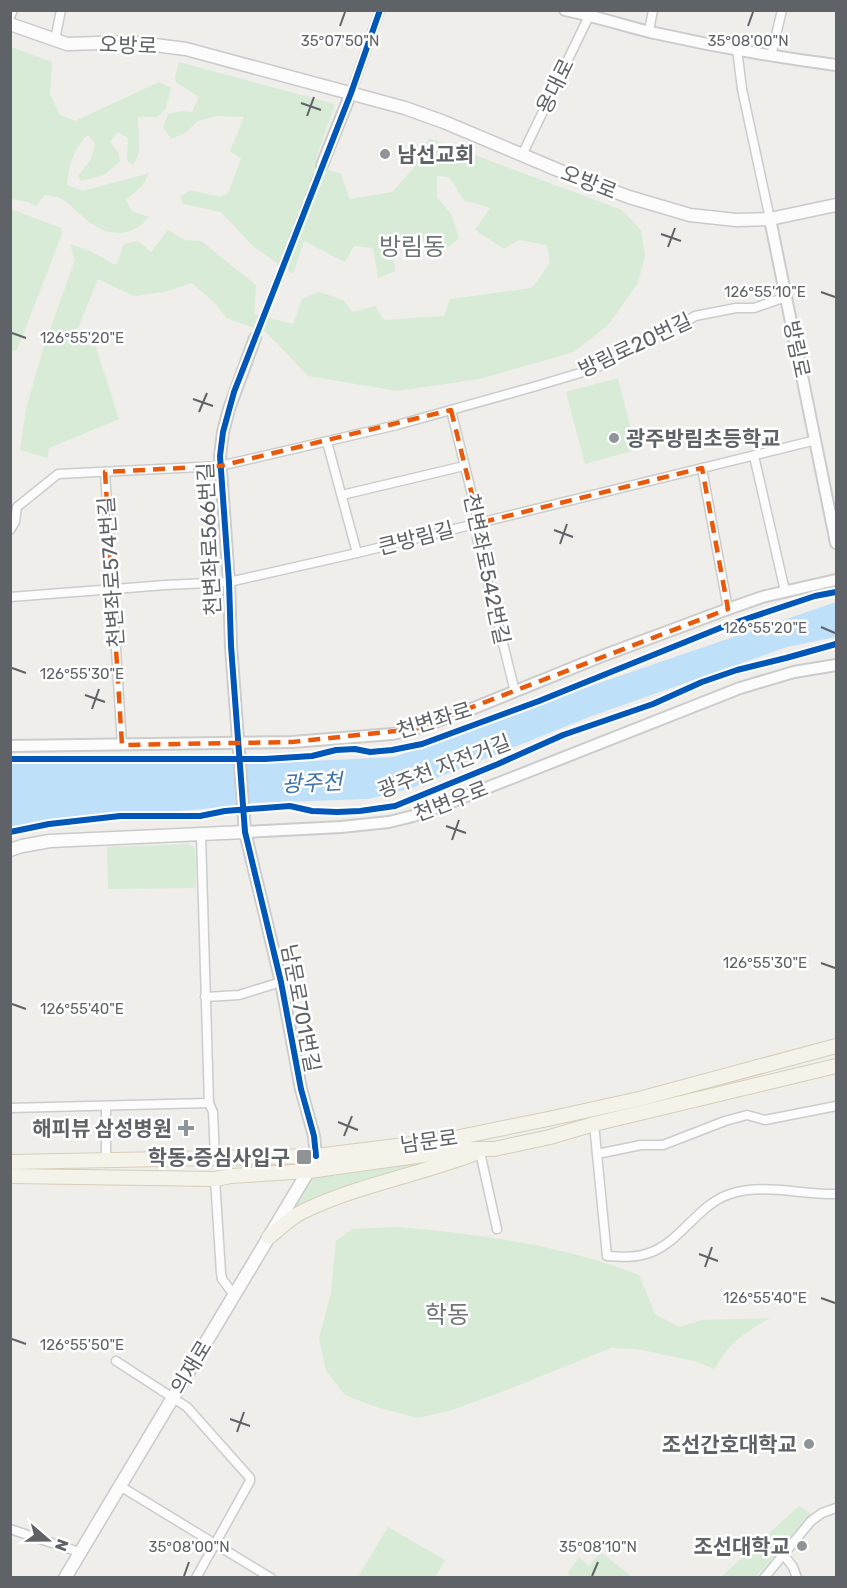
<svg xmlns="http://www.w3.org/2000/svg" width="847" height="1588" font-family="Rubik,'Noto Sans KR',sans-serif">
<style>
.green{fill:#d8ebd6}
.water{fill:#bfe0f9}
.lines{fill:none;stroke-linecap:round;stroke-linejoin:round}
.tertiary-tunnel{stroke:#cbcbca;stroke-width:10;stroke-dasharray:10 5;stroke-linecap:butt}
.minor-casing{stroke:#cbcccc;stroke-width:11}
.tertiary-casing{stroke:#cbcccc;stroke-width:14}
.secondary-casing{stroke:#cacacb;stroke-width:15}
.primary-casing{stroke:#d7ceb8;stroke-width:16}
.minor{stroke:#fdfcfc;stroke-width:8}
.tertiary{stroke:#fdfcfc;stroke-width:10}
.secondary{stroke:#fdfcfc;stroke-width:12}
.primary{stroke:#f4f2e9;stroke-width:14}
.cycleway-casing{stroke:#fff;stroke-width:10}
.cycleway{stroke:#0057b8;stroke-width:6}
.marked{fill:none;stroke:#e8590c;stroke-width:4.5;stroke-dasharray:12 8;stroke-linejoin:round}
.ticks{fill:none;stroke:#5f6368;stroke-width:2}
.poi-dot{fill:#919496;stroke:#fff;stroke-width:2}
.labels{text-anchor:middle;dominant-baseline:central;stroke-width:5;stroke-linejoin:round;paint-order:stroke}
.street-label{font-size:21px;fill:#5f6368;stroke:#fff}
.poi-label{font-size:21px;font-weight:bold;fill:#5f6368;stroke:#fff;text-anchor:end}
.water-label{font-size:22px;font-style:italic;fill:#4174aa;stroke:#fff}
.quarter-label{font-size:24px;fill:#70757a;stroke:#fff}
.ticks-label{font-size:15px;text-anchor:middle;fill:#5f6368;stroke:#fff;stroke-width:5;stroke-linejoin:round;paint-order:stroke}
</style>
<rect width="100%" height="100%" fill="#efeeea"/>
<g class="green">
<path d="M11 47 52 62 50 94 60 115 75 121 159 82 171 88 166 108 158 117H138L139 152 133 166 127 160 128 138 118 132 110 142 119 154 120 161 104 175 81 181 78 176 91 159 95 143 88 135C74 147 68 166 67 185L83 191 149 173 142 186 126 200 132 211 149 217C132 238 110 237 89 222 79 215 70 202 59 198 55 196 49 196 45 195L36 206 28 202 11 199Z"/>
<path d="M179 62 335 104 314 165 341 174 350 199 392 192 413 169 429 138 622 210 641 230 645 255 638 283 609 324 574 352 479 379 397 391 308 376 266 332 226 318 216 304 192 283 164 292 134 296 98 279 73 340 95 344 119 419 49 448 47 458 20 450 26 409 44 346 75 260 70 244 92 252 116 265 124 244 138 241 151 252 168 230 184 240 201 241 256 285 254 314 293 324 302 299 319 292 343 300 353 312 375 306 384 320 444 316 450 299 532 288 550 263 547 245 519 240 504 249 475 230 490 208 464 200 449 177 437 176V197L451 214 459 238 447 248 420 240 392 245 395 271 378 278 373 248 354 246 345 262 304 241 293 274 254 247 221 212 183 204 180 197 190 190 220 197 228 193 241 159 230 151 244 117 217 116 198 121 185 133 171 139 163 127 168 114 181 111 192 112 199 97 176 82 175 77Z"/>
<path d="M11 209 61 228 62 234 17 350 11 351Z"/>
<path d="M618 378 636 450 585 464 566 392Z"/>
<path d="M188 844 194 847 195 850 196 888 108 889 107 847Z"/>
<path d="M417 1164 376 1180 278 1225 309 1178 316 1174Z"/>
<path d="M398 1227C479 1234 563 1245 639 1275L655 1314 679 1327 702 1320 770 1318C743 1335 730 1340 715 1369L694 1361 637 1349 611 1348 507 1390 449 1411 417 1418 376 1407 345 1395 326 1371 319 1338 331 1293 336 1241 352 1229Z"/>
<path d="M799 1506 811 1514 756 1577H721Z"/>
<path d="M388 1527 445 1560 435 1577H358Z"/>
<path d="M601 1552 632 1577H569L568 1573 579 1557 589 1566Z"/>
</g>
<path class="water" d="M836 602V637L787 647 589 717 412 788 368 799 254 803 203 809 61 820 11 828V764H251L394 757 596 684Z"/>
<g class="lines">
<path class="tertiary-tunnel" d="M255 338 322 165"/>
<defs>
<g id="minor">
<path d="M10 17 13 10"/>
<path d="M649 31 653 10"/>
<path d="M55 40 61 10"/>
<path d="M737 49 742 89 770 219"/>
<path d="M771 56 782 10"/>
<path d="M351 93 380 10"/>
<path d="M522 155 589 16"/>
<path d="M451 410 479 523 477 538 515 692"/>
<path d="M327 442 357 553"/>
<path d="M754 456 785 591"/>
<path d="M702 468 728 609"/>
<path d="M105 472 122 745"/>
<path d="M342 495 464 466"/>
<path d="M10 530 15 522 17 507 58 474 220 466 397 425 533 387 590 370 607 363 650 334 669 324 687 321 695 316 736 308H754L786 297"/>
<path d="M10 597 166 585 229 582 357 553 816 440"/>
<path d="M201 835 209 1103 213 1112 215 1158"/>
<path d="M205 997 239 995 281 982"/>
<path d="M10 1108 209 1103"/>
<path d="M594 1124 607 1256C621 1257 635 1258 649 1253 681 1242 697 1205 730 1194 763 1183 802 1195 836 1194"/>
<path d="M480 1152 497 1229"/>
<path d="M597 1154 641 1145H663L725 1121 747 1115 765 1120 836 1106"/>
<path d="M106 1160V1106"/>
<path d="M215 1179 221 1273 222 1279 234 1295"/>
<path d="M116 1361 187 1407 250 1478V1481L196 1578"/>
<path d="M120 1486 271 1578"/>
<path d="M10 1529 79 1552"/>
<path d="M783 1554 793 1567 797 1578"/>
<path d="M764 1578 811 1521 822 1513 836 1508"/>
</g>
<g id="tertiary">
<path d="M565 10C594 16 622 25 650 32 712 46 774 57 836 65"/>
<path d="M322 165 351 93"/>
<path d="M770 219 836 543"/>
<path d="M255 338 229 409 223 432 220 456 229 582 231 646 245 832 281 982 301 1089 314 1136 316 1156"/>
<path d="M10 746 292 742 392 734 415 729 469 710 602 656 728 609 762 597 836 580"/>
<path d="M245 832 341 827 389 822 413 816 446 804 740 688 794 672 836 665"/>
</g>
<g id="secondary">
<path d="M10 24 67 44 131 42 186 49 405 108 444 122 558 170 629 197 690 215 736 220 770 219 836 205"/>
<path d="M10 850 22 846 50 841 245 832"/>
<path d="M65 1578 312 1165"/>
</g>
<g id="primary">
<path d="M10 1162 316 1156 445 1140 548 1119 639 1099 836 1046"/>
<path d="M10 1176 215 1179 231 1176 309 1171 467 1149H494L550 1137 594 1124 836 1066"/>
<path d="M269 1237C279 1229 290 1218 302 1212 357 1185 419 1175 476 1153"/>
</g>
</defs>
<use href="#minor" class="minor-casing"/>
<use href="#tertiary" class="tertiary-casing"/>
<use href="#secondary" class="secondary-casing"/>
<use href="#primary" class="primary-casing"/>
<use href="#minor" class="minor"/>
<use href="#tertiary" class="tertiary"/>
<use href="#secondary" class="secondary"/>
<use href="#primary" class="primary"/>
<defs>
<g id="cycleway">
<path d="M10 759H265L312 756 336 750 355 749 370 752 392 750 422 744 539 701 725 626 815 596 836 592"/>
<path d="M10 832 49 824 120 816H200L225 811 290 806 312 811 337 812 360 811 395 806 498 764 563 735 653 704 702 682 737 670 786 658 836 644"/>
<path d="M316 1156 314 1136 301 1089 281 982 245 832 231 646 229 582 220 456 223 432 234 392 351 93 380 10"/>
</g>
</defs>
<use href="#cycleway" class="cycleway-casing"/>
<use href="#cycleway" class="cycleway"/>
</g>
<path class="marked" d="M451 410 479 523 702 468 728 609 415 729 292 742 122 745 105 472 220 466Z"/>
<path class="ticks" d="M340 26 345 12M748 26 753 12M301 103 321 110M307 116 314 97M661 234 681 241M668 247 675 228M821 292 835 297M12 333 26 338M193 399 213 406M199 412 207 393M554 530 573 537M560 544 567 524M821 627 835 633M12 668 26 673M85 695 105 702M92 709 99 689M446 826 466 833M452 840 459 820M821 963 835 968M12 1004 26 1009M338 1122 358 1130M344 1136 352 1116M699 1254 718 1261M705 1267 712 1247M821 1298 835 1303M12 1339 26 1344M230 1419 250 1426M237 1432 244 1412M184 1576 189 1562M592 1576 598 1562"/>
<g class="poi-dot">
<circle cx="385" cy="154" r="6"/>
<circle cx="614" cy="438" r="6"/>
<path d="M183 1119h6v6h6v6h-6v6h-6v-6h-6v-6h6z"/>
<rect x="296" y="1149" width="16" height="16" rx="3"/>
<circle cx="809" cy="1444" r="6"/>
<circle cx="802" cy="1546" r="6"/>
</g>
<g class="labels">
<g class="street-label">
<text transform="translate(128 45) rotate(2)">오방로</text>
<text transform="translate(555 86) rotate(-64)">용대로</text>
<text transform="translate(589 182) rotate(21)">오방로</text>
<text transform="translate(635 345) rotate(-25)">방림로20번길</text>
<text transform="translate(797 349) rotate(78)">방림로</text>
<text transform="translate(416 538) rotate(-14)">큰방림길</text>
<text transform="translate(209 539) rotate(-93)">천변좌로566번길</text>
<text transform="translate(487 569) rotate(78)">천변좌로542번길</text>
<text transform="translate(111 572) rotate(-94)">천변좌로574번길</text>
<text transform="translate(434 720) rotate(-17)">천변좌로</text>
<text transform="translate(444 766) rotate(-21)">광주천 자전거길</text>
<text transform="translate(451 801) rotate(-21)">천변우로</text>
<text transform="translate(301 1008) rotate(79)">남문로701번길</text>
<text transform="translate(429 1141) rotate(-8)">남문로</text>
<text transform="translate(191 1367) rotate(-59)">의재로</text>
</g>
<g class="poi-label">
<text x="397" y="154" text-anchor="start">남선교회</text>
<text x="626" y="438" text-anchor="start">광주방림초등학교</text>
<text x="172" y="1128">해피뷰 삼성병원</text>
<text x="290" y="1157">학동·증심사입구</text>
<text x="797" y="1444">조선간호대학교</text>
<text x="790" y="1546">조선대학교</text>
</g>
<g class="water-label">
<text transform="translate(312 783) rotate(-3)">광주천</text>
</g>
<g class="quarter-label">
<text x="412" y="247">방림동</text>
<text x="447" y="1315">학동</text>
</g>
</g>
<g class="ticks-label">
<text x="748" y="46">35°08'00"N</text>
<text x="340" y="46">35°07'50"N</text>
<text x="765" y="297">126°55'10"E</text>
<text x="82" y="343">126°55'20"E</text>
<text x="765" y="633">126°55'20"E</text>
<text x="82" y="679">126°55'30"E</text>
<text x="765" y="968">126°55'30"E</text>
<text x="82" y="1014">126°55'40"E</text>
<text x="765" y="1303">126°55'40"E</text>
<text x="82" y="1350">126°55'50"E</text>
<text x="189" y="1552">35°08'00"N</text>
<text x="598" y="1552">35°08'10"N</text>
</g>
<rect width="847" height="1588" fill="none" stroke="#5f6368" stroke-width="24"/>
<g transform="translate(48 1540) rotate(110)" stroke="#ffffff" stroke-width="4.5" paint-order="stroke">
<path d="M0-4.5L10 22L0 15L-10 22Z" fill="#5f6368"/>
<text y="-9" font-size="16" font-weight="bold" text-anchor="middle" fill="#5f6368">N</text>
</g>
</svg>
